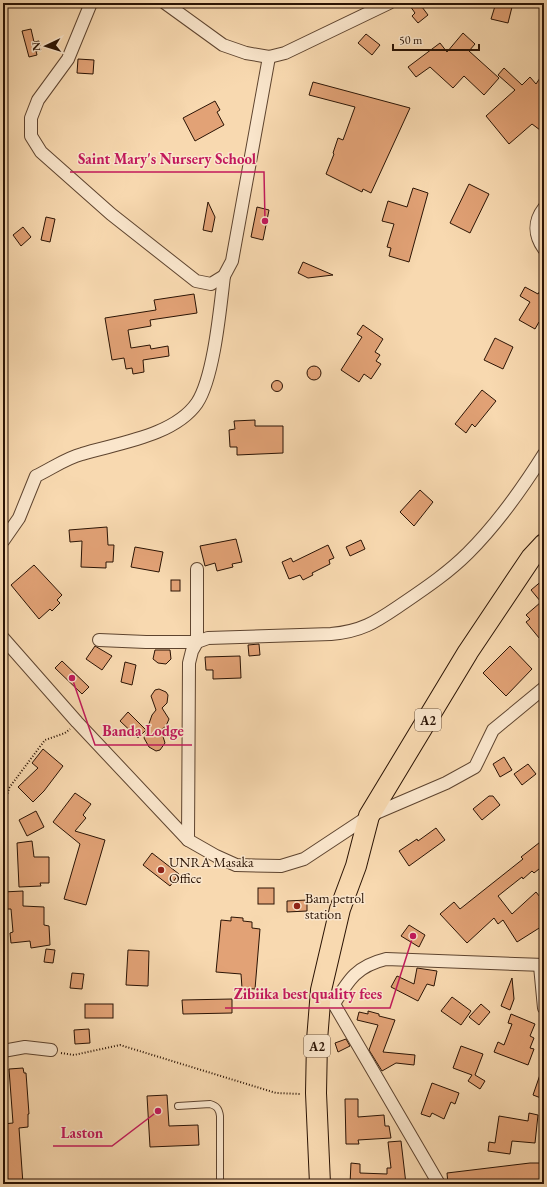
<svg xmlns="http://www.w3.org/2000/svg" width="547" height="1187" font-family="'EB Garamond',serif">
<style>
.building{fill:#e2a276;stroke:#2a1304}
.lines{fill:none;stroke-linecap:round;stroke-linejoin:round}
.service-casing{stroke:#5e442f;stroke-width:8}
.minor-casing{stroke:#5e442f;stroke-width:14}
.trunk-casing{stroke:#2a1304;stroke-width:22}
.path{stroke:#2a1304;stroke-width:2;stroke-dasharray:1 2;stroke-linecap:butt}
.service{stroke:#fae6cc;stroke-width:6}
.minor{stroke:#fae6cc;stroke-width:12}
.trunk{stroke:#f8d9b0;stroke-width:20}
.poi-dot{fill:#8f2418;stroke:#fae6cc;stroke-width:1.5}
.labels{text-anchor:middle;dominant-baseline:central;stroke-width:3;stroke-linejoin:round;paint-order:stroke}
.shield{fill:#fae6cc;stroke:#685240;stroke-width:1}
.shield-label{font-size:13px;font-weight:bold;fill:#2a1304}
.poi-label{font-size:14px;fill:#2a1304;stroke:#fae6cc;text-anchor:start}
.leader{fill:none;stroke:#c2185b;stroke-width:1.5}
.callout-dot{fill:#c2185b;stroke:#fae6cc;stroke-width:1.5}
.callout-label{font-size:15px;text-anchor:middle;font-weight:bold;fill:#c2185b;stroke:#fae6cc;stroke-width:3;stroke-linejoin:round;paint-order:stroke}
</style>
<rect width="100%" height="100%" fill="#f8d9b0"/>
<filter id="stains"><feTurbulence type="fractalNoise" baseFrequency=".005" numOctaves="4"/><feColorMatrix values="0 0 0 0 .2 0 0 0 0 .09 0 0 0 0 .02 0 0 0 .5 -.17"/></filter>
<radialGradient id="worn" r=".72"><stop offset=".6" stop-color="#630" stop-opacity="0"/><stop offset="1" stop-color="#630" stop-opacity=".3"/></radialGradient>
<g class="building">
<path d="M408 3H419L428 15 418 23 412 16 415 13Z"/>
<path d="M496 3H513L508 23 491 19Z"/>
<path d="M31 29 34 42 39 41 41 50 36 51 37 55 29 57 22 31Z"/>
<path d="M463 33 475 44 469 51 499 78 484 95 464 76 453 88 430 67 416 77 408 67 440 43 447 52Z"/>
<path d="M366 34 380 45 372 55 358 43Z"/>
<path d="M78 59 94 60 93 74 77 73Z"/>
<path d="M504 68 522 85 530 77 536 84 544 72V133L532 124 509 144 486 116 515 90 498 75Z"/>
<path d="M313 82 410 108 371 193 363 189 362 192 326 174 334 154 333 153 338 138 343 140 355 107 309 95Z"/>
<path d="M215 101 220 110 217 112 224 125 195 141 183 118Z"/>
<path d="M469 184 489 194 470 233 450 223Z"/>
<path d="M413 188 428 193 409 262 389 256 391 248 387 247 394 224 382 221 388 201 407 207Z"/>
<path d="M208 202 215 217 212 232 203 230Z"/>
<path d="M257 207 269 210 263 240 251 237Z"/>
<path d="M46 217 55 219 50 242 41 240Z"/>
<path d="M23 227 31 237 21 246 13 235Z"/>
<path d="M303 262 333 275 308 278 298 273Z"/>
<path d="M544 284V325L539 322 535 329 519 320 530 302 520 296 525 287 538 294Z"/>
<path d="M194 294 197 313 150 320 151 326 128 330 131 348 150 345 151 349 168 346 169 356 143 360 144 372 133 374 132 368 126 369 124 358 112 360 105 318 156 310 154 300Z"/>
<path d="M363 325 383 339 375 352 380 355 376 361 381 364 371 379 364 374 359 382 341 370 362 337 357 334Z"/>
<path d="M495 338 513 347 503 369 484 360Z"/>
<circle cx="314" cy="373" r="7"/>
<circle cx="277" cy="386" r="5.5"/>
<path d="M482 390 496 401 475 427 472 424 466 433 455 424Z"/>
<path d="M255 420V426H283V453L237 455V447H230L229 430 235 429 234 421Z"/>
<path d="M420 490 433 502 414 526 400 512Z"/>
<path d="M107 527 108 545H114L113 562H106V568L81 567 82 541 70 542 69 530Z"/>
<path d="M236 539 242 562 232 564 233 567 217 571 215 563 205 566 200 546Z"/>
<path d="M361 540 365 549 350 556 346 547Z"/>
<path d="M328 545 334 558 329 560 330 564 312 573 313 575 303 580 300 575 289 579 282 562 291 558 293 562Z"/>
<path d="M135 547 163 552 159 572 131 567Z"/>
<path d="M34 565 62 595 57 600 60 603 52 611 50 609 39 619 11 585Z"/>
<path d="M544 579V644L526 622 530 619 526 615 541 602 531 590Z"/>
<rect x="171" y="580" width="9" height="11"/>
<path d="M259 644 260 655 249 656 248 645Z"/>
<path d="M95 646 112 656 102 670 86 659Z"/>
<path d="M510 646 532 669 506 696 483 673Z"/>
<path d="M155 650H170L171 659 166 664 158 663 153 659Z"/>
<path d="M240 656 241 678 213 679V670H206L205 657Z"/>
<path d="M62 661 89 687 82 694 55 668Z"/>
<path d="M125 662 136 665 132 685 121 682Z"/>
<path d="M159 689 166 692 168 695 167 703 162 708 169 719 166 726 161 730 165 743 160 750 156 751 149 747 144 738 152 715 156 710 151 696 155 690Z"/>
<path d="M128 712 146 730 138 738 120 721Z"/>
<path d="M43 749 63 766 44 791 33 802 18 787 38 768 32 763Z"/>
<path d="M504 757 512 770 500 777 493 764Z"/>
<path d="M528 764 536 774 522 785 514 774Z"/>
<path d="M75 793 91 804 83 815 86 818 75 831 105 840 86 905 64 899 80 844 53 822Z"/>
<path d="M489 796H493L500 805 482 820 473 809Z"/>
<path d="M36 811 44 827 27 836 19 820Z"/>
<path d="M436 828 445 840 409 866 399 851 417 839 418 841Z"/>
<path d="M544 839V865L534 873 532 871 523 879 522 877 498 896 512 914 536 892 544 902V925L517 942 503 920 498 924 494 918 467 943 440 914 454 902 460 909 523 859 521 857Z"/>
<path d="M32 841 34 857H49V883H40L41 886 19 887 17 843Z"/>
<path d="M152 853 179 874 170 886 143 865Z"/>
<rect x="258" y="888" width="16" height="16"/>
<path d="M23 891V906L44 907V925L49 926 50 945 31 948 30 941 11 943 10 933 13 932 11 909H3V892Z"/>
<path d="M307 900V911L287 912V901Z"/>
<path d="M231 917 243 918V921L252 922V928L260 929 255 989 242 988 241 974 216 972 221 920 231 921Z"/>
<path d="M409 925 425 935 419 947 401 936Z"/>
<path d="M46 949 55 950 53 963 44 962Z"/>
<path d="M128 950 149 951 148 986 126 985Z"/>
<path d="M417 968 437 971 434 986 427 984 418 1001 391 987 397 976 414 984Z"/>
<path d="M72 973 84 974 82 989 70 988Z"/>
<path d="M512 978 514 999 510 1010 501 1006Z"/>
<path d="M452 997 471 1011 461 1025 441 1011Z"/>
<path d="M232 999V1013L183 1014 182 1000Z"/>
<rect x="85" y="1004" width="28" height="14"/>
<path d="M481 1004 490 1012 479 1025 469 1017Z"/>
<path d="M368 1011 379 1014V1016L395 1020 383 1052 415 1055 414 1065 396 1063 382 1071 369 1050 378 1025 357 1020 359 1012 368 1014Z"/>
<path d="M511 1014 535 1024 530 1036 534 1038 530 1048 534 1049 528 1065 494 1052 498 1042 504 1045 512 1024 508 1023Z"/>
<path d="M89 1029 90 1043 75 1044 74 1030Z"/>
<path d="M346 1039 350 1046 338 1052 335 1043Z"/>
<path d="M461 1046 483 1054 475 1075 485 1081 480 1089 468 1081 472 1075 453 1068Z"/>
<path d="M543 1066H544V1089L541 1098 533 1095Z"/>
<path d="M23 1068 24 1073H26L29 1114H28V1127L19 1128 23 1184H4L3 1124 13 1123 9 1069Z"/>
<path d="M432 1083 459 1093 455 1104 451 1102 444 1119 432 1113 430 1117 421 1114Z"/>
<path d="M167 1095 169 1126 198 1125 199 1145 150 1147 147 1096Z"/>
<path d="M345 1099H358V1117L384 1115 385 1126H389L391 1138 358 1140 359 1144H346Z"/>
<path d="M529 1113 538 1115 535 1143 512 1141 510 1154 488 1151 489 1142 495 1143 499 1116 528 1121Z"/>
<path d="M401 1141 406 1184H350L351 1163 360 1164V1173L387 1174V1168H391L388 1142Z"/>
<path d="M530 1163H544L542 1184 530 1182V1184H448L447 1173Z"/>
</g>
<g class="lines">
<defs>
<path id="service" d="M178 1106 210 1104C217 1106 219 1109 220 1116V1184"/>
<g id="minor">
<path d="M91 3 68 59 38 100 31 118V136L41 152 111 214 196 281 211 284 224 276 232 261 269 57"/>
<path d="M165 3 223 45 246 53 269 57 285 53 389 3"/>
<path d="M544 208C534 221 534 235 544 249"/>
<path d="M3 541 19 518 36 476C51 469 66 458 82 454 118 443 174 436 197 403 214 377 220 309 224 276"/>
<path d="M3 638 77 722 188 840 216 856 236 865 281 866 304 859 369 816 446 783 475 767 493 730 544 688"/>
<path d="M99 640 146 642H197V569"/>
<path d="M188 840 189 663 192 651 197 642 208 638 331 634C365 631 378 620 405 602 427 587 449 572 468 553 497 524 522 489 544 454"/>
<path d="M540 966 544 1008"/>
<path d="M329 998 334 1004 439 1184"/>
<path d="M334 1004C349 979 357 966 386 959L544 965"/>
<path d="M3 1051 25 1047 51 1050"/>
</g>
<path id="trunk" d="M320 1184 316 1093 317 1040 321 990 340 909 356 866 369 816 468 652 531 558 544 544"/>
</defs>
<use href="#service" class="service-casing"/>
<use href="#minor" class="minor-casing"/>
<use href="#trunk" class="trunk-casing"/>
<g class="path">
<path d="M3 811 9 788 45 740 65 733 70 729"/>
<path d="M61 1053 74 1055 120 1045 276 1093 300 1094"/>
</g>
<use href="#service" class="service"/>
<use href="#minor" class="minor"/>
<use href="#trunk" class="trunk"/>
</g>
<g class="poi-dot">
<circle cx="161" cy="870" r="4"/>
<circle cx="297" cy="906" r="4"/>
</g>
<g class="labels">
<g class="shield">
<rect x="415" y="709" width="26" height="22" rx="3"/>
<rect x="304" y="1035" width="26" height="22" rx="3"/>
</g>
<g class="shield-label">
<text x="428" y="720">A2</text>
<text x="317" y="1046">A2</text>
</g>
<g class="poi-label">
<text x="169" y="862">UNRA Masaka<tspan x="169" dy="16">Office</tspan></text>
<text x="305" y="898">Bam petrol<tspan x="305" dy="16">station</tspan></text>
</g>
</g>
<path class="leader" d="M265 221L264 172H70M72 678L95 745H192M413 936L390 1008H225M158 1111L112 1146H53"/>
<g class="callout-dot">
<circle cx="265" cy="221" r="4"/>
<circle cx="72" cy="678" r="4"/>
<circle cx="413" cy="936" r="4"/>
<circle cx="158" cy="1111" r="4"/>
</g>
<g class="callout-label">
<text x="167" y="164">Saint Mary's Nursery School</text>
<text x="143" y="736">Banda Lodge</text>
<text x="308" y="999">Zibiika best quality fees</text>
<text x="82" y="1138">Laston</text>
</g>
<rect width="547" height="1187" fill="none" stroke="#f8d9b0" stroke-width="16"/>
<rect x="4" y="4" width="539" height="1179" fill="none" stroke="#2a1304" stroke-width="2"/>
<rect x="8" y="8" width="531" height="1171" fill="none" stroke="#2a1304"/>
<g transform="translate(46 46) rotate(266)" stroke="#fae6cc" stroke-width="3" paint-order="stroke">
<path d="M0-3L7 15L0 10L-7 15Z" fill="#2a1304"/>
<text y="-6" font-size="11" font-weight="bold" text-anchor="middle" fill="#2a1304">N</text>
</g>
<path d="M393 44v6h86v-6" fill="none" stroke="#2a1304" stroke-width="2"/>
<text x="399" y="44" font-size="12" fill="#2a1304" stroke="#fae6cc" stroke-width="3" paint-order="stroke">50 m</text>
<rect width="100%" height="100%" filter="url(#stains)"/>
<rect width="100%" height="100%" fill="url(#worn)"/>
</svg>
